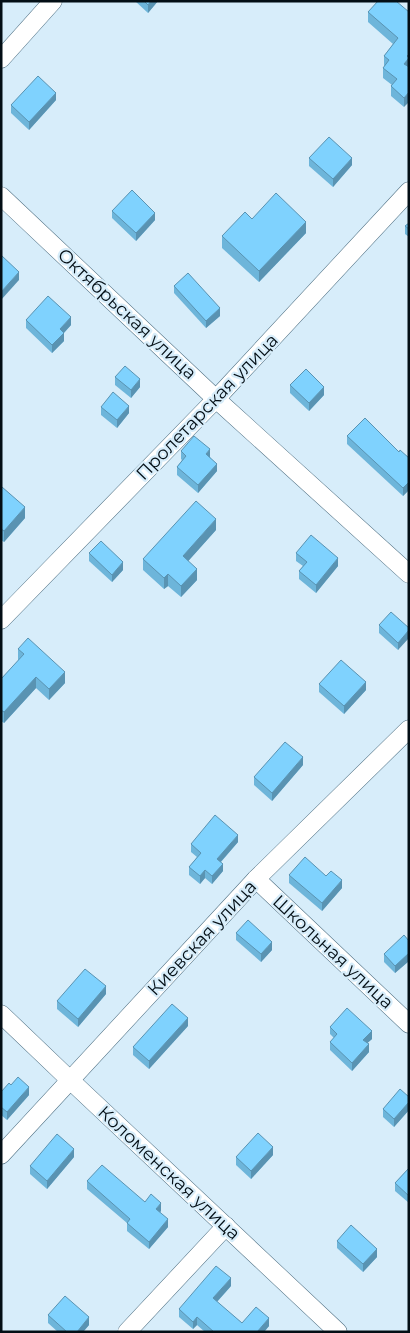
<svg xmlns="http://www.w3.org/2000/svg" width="410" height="1333" font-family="Montserrat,sans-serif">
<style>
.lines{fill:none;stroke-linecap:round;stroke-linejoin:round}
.minor-casing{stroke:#4e6f82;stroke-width:19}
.minor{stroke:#fff;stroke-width:18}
.wall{fill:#6db5da}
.shaded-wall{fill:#5993b2}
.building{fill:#7fd2fe;stroke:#5993b2}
.labels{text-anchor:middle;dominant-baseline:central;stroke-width:4.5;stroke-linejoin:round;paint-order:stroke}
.street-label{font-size:18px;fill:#030e15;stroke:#d7edfa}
</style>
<rect width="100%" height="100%" fill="#d7edfa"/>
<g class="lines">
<defs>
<g id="minor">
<path d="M1 59 53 1"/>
<path d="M1 196 216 399 409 574"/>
<path d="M1 620 216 399 409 191"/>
<path d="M256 879 409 1024"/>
<path d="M1 1014 70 1080 338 1332"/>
<path d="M1 1155 256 879 409 729"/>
<path d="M127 1332 226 1226"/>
</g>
</defs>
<use href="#minor" class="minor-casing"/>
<use href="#minor" class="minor"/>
</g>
<g class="wall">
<path d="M135 1H158L148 13Z"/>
<path d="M368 12H409L404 107 391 96V86L392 85 383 78V68L385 66H384V56L393 44 368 22Z"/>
<path d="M56 100 29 130 11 113V105Z"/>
<path d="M309 158 352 165 333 187 309 166Z"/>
<path d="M112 211 155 220 136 241 112 218Z"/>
<path d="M252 219 306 233 259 282 222 248V236Z"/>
<path d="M409 223V237L405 234V226Z"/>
<path d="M174 286 220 316 206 328 174 293Z"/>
<path d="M26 320 71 325 64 333V341L52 353 26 328Z"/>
<path d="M115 377 140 387 131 398 115 385Z"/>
<path d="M290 385 324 395 309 411 290 393Z"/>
<path d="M101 407 129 413 117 428 101 415Z"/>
<path d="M347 436 399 452 409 458V490L403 496 347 444Z"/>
<path d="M181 451 210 457 217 471 198 493 177 475V467L182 460 181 459Z"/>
<path d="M1 488 25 518 4 542 1 540Z"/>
<path d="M216 530 188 561 197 580 181 597 168 586 164 589 143 570V559Z"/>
<path d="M89 553 123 570 112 582 89 561Z"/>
<path d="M296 553 338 566 316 593 299 579V571L303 566 296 561Z"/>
<path d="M379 625 409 628 398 650 379 633Z"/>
<path d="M18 649 65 683 49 700 36 688 4 723 1 721V679L18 661Z"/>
<path d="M319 684 366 690 344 714 319 692Z"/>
<path d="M303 765 272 801 254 785V777Z"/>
<path d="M238 842 221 862 223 871 212 884 205 878 200 884 189 875V867L197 857 191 852V844Z"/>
<path d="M289 875 326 876 342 888 322 911 289 883Z"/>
<path d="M236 933 272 950 261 962 236 940Z"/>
<path d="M409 941V961L395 973 384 962V954Z"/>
<path d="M106 994 78 1027 57 1009V1001Z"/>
<path d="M188 1026 149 1069 133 1055V1047Z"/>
<path d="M330 1027 372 1039 367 1043 369 1052 352 1071 330 1050V1042L334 1038 330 1034Z"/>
<path d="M11 1085 29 1095 7 1120 1 1115V1092Z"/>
<path d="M409 1097V1110L394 1127 383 1117V1109Z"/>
<path d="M273 1155 251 1179 236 1165V1157Z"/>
<path d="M74 1157 47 1189 30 1174V1166Z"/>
<path d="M409 1168V1203L395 1191V1183Z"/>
<path d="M87 1181 145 1202 161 1211 160 1212 168 1227 149 1249 127 1231V1223L87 1189Z"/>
<path d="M337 1241 377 1257 363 1272 337 1248Z"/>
<path d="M231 1286 217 1302 242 1323 269 1326 264 1332H205L197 1325 193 1329 179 1317V1309Z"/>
<path d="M48 1315 89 1325 83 1332H58L48 1323Z"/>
</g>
<g class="shaded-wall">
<path d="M151 1H158L148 13V5Z"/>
<path d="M409 54V68L404 64Z"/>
<path d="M409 92V102L404 107V98Z"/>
<path d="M56 93V100L29 130V122Z"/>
<path d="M352 158V165L333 187V179Z"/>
<path d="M155 213V220L136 241V233Z"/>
<path d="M306 222V233L259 282V271Z"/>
<path d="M19 272V280L1 300V292Z"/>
<path d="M220 308V316L206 328V321Z"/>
<path d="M71 317V325L60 337V329Z"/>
<path d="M64 333V341L52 353V345Z"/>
<path d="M140 379V387L131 398V390Z"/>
<path d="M324 387V395L309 411V403Z"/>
<path d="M129 406V413L117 428V420Z"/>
<path d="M210 449V457L206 462V454Z"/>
<path d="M217 464V471L198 493V485Z"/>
<path d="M409 482V490L403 496V488Z"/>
<path d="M25 507V518L4 542V531Z"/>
<path d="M216 519V530L183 567V556Z"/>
<path d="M338 558V566L316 593V585Z"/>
<path d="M123 562V570L112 582V575Z"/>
<path d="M197 569V580L181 597V586Z"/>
<path d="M168 574V586L164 589V578Z"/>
<path d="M409 630V638L398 650V643Z"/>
<path d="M65 672V683L49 700V689Z"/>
<path d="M36 677V688L4 723V712Z"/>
<path d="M366 682V690L344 714V706Z"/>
<path d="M303 757V765L272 801V793Z"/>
<path d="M238 835V842L217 866V859Z"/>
<path d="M223 864V871L212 884V876Z"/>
<path d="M205 870V878L200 884V876Z"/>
<path d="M342 880V888L322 911V903Z"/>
<path d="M272 942V950L261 962V954Z"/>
<path d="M409 953V961L395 973V966Z"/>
<path d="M106 986V994L78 1027V1019Z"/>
<path d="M188 1018V1026L149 1069V1061Z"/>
<path d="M372 1031V1039L363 1047V1040Z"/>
<path d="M369 1044V1052L352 1071V1063Z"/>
<path d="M29 1087V1095L7 1120V1112Z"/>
<path d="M409 1102V1110L394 1127V1119Z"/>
<path d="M273 1147V1155L251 1179V1171Z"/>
<path d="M74 1149V1157L47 1189V1181Z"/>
<path d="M161 1203V1211L156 1217V1209Z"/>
<path d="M168 1219V1227L149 1249V1242Z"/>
<path d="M377 1249V1257L363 1272V1264Z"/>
<path d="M231 1278V1286L213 1306V1298Z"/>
<path d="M89 1317V1325L83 1332H77Z"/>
<path d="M197 1317V1325L193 1329V1322Z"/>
<path d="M269 1318V1326L264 1332H257Z"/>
</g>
<g class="building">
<path d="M144 1H151L148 5Z"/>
<path d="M378 1H396L409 12V54L407 56 409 58 404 64 409 67V92L404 98 391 86 397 79 383 68 389 60 384 56 398 38 368 12Z"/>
<path d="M38 76 56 93 29 122 11 105Z"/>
<path d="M329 137 352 158 333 179 309 158Z"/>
<path d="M132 190 155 213 136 233 112 211Z"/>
<path d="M276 193 306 222 259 271 222 236 245 212 252 219Z"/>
<path d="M409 223V229L405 226Z"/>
<path d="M1 255 19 272 1 292Z"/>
<path d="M188 273 220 308 206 321 174 286Z"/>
<path d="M48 296 71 317 60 329 64 333 52 345 26 320Z"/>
<path d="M125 366 140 379 131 390 115 377Z"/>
<path d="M306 369 324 387 309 403 290 385Z"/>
<path d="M113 392 129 406 117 420 101 407Z"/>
<path d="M365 418 399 452 400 450 409 458V482L403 488 347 436Z"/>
<path d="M194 436 210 449 206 454 217 464 198 485 177 467 186 456 181 451Z"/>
<path d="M2 487 25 507 4 531 1 529V488Z"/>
<path d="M196 501 216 519 183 556 197 569 181 586 168 574 164 578 143 559Z"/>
<path d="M311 535 338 558 316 585 299 571 307 562 296 553Z"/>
<path d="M101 541 123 562 112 575 89 553Z"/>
<path d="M391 612 409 628V630L398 643 379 625Z"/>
<path d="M28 638 65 672 49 689 36 677 4 712 1 710V679L24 654 18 649Z"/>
<path d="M341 660 366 682 344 706 319 684Z"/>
<path d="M285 742 303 757 272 793 254 777Z"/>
<path d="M215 815 238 835 217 859 223 864 212 876 205 870 200 876 189 867 201 853 191 844Z"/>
<path d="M305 857 326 876 331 871 342 880 322 903 289 875Z"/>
<path d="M248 920 272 942 261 954 236 933Z"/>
<path d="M404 935 409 941V953L395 966 384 954Z"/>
<path d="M85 969 106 986 78 1019 57 1001Z"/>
<path d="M172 1004 188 1018 149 1061 133 1047Z"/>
<path d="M347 1008 372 1031 363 1040 369 1044 352 1063 330 1042 337 1034 330 1027Z"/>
<path d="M18 1077 29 1087 7 1112 1 1107V1092L9 1083 11 1085Z"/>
<path d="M400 1089 409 1097V1102L394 1119 383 1109Z"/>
<path d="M258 1133 273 1147 251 1171 236 1157Z"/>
<path d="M57 1134 74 1149 47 1181 30 1166Z"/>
<path d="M102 1165 145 1202 151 1194 161 1203 156 1209 168 1219 149 1242 127 1223 130 1219 87 1181Z"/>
<path d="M409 1168V1196L395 1183Z"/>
<path d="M351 1225 377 1249 363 1264 337 1241Z"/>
<path d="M216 1266 231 1278 213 1298 242 1323 256 1307 269 1318 257 1332H214L197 1317 193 1322 179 1309Z"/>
<path d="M65 1296 89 1317 77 1332H67L48 1315Z"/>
</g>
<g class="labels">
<g class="street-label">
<text transform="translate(127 314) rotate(43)">Октябрьская улица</text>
<text transform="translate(207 407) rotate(-46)">Пролетарская улица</text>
<text transform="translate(202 938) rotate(-47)">Киевская улица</text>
<text transform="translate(333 952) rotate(43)">Школьная улица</text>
<text transform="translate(169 1173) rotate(43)">Коломенская улица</text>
</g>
</g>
<rect width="410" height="1333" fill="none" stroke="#030e15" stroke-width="5"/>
</svg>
